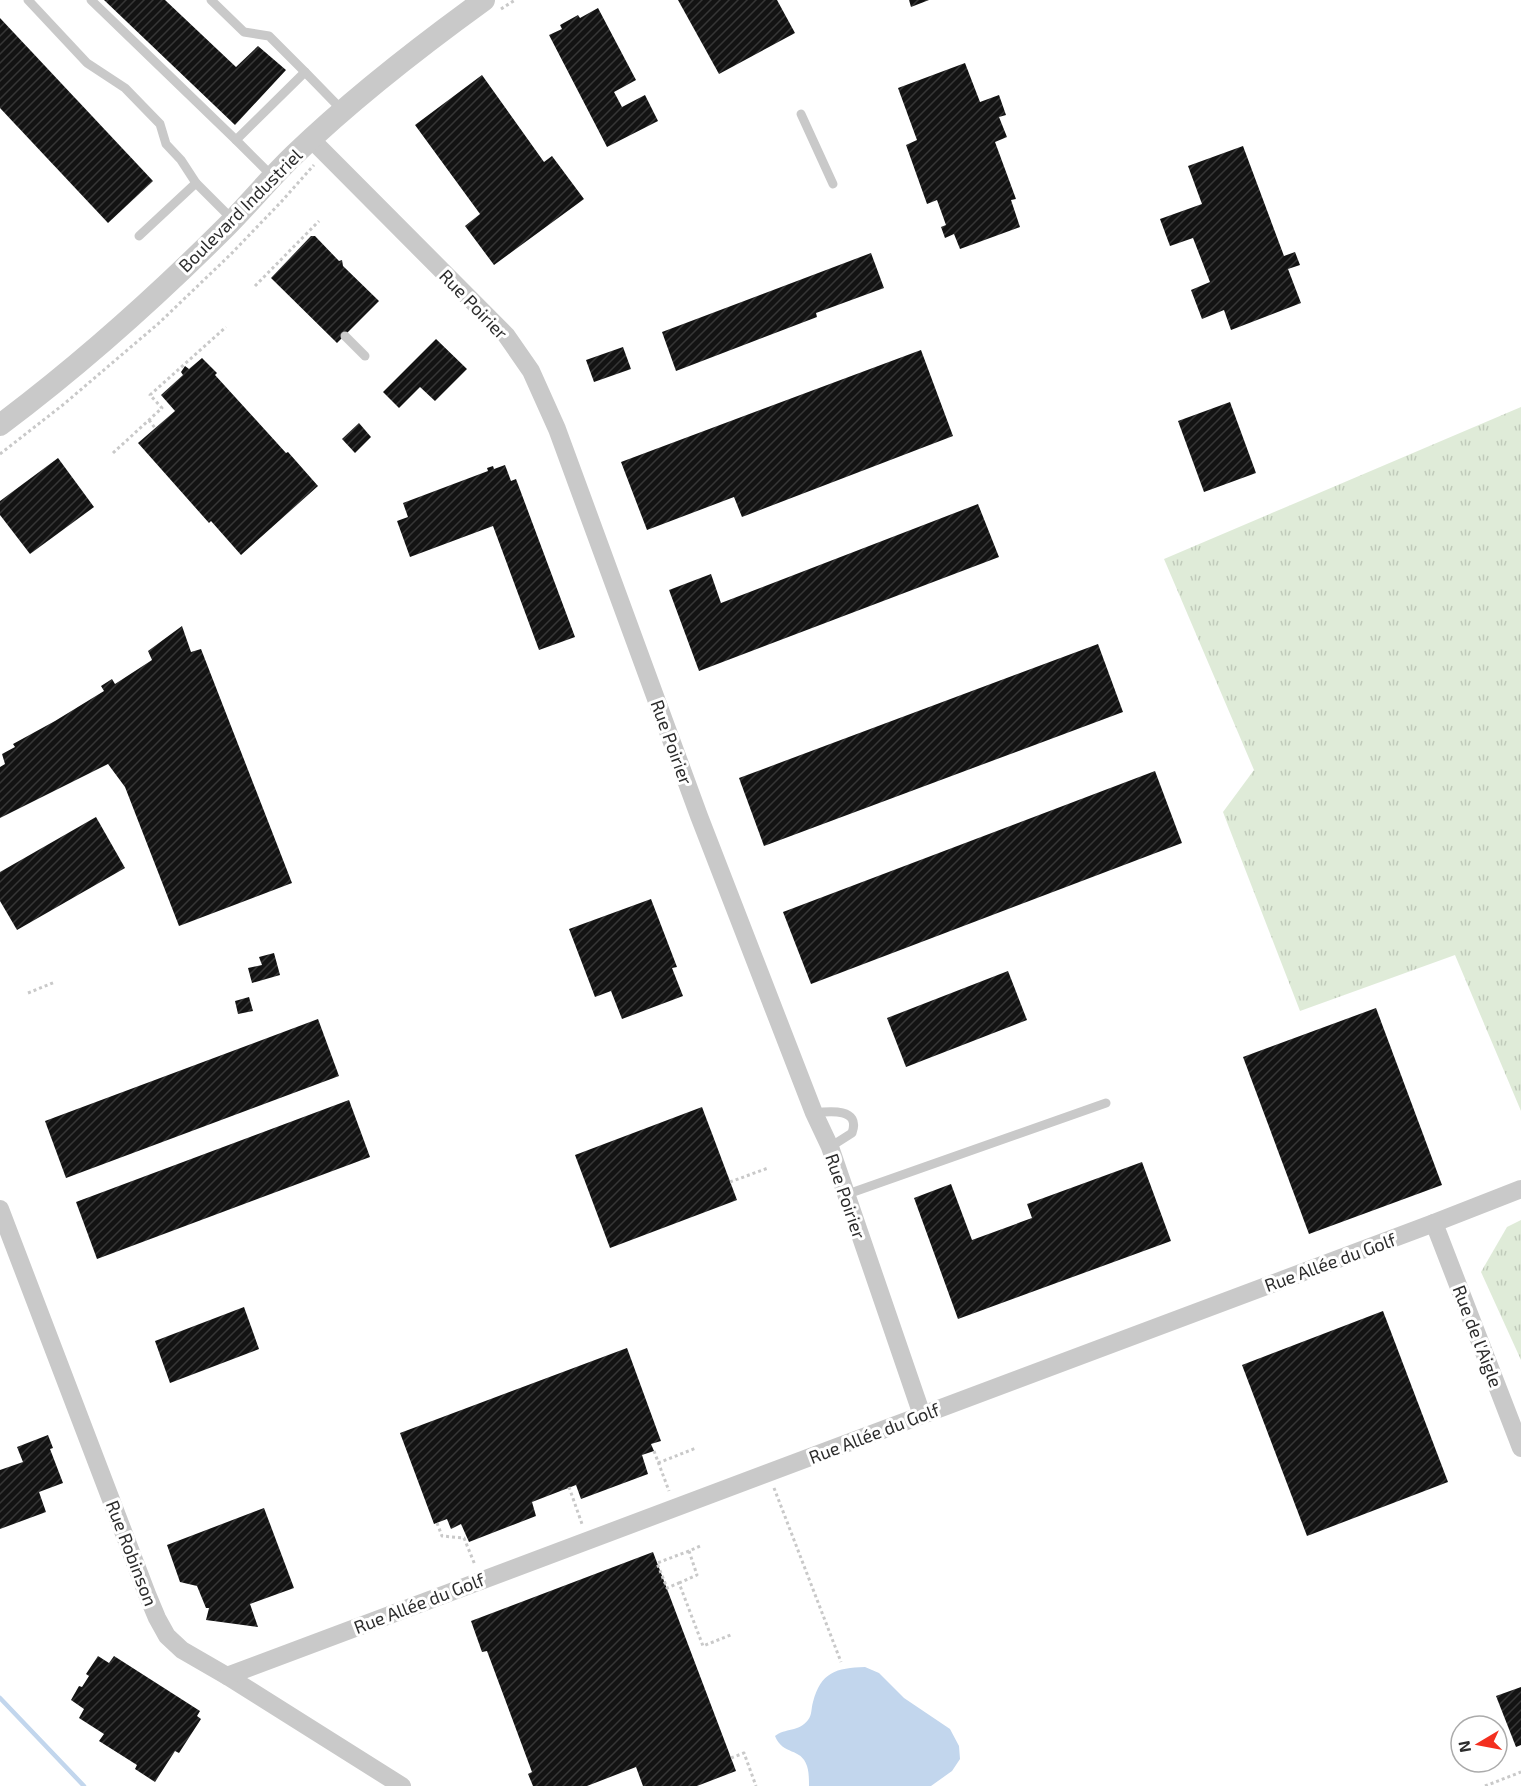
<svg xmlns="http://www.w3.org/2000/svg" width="1521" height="1786" font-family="'Exo 2',sans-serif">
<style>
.grass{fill:url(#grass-tufts)}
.water{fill:#c2d6ed}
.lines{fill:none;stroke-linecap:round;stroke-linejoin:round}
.stream{stroke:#c2d6ed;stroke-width:4.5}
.building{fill:url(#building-hatch)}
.path{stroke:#c9c9c9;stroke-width:3;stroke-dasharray:3 3;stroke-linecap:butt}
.service{stroke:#c9c9c9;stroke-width:9}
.minor{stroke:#c9c9c9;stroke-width:18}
.tertiary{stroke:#c9c9c9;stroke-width:22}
.labels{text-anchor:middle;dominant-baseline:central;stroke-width:6;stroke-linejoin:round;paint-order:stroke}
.street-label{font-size:18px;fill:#2c2c2c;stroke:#fff}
</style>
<defs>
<pattern id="grass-tufts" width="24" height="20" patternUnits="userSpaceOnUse" patternTransform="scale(1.5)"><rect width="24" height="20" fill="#dfebd8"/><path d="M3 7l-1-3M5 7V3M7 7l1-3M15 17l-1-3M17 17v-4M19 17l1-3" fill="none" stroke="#c0caba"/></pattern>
<pattern id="building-hatch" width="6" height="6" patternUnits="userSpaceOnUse" patternTransform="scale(1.5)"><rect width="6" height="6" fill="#131313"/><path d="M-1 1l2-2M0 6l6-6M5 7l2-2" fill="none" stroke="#363636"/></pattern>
</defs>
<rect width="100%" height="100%" fill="#fff"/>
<g class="grass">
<path d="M1521 407V1111L1455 955 1300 1011 1223 812 1254 770 1164 559Z"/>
<path d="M1521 1220V1360L1481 1272 1507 1227Z"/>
</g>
<path class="water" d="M865 1667 879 1673 904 1698 950 1729 959 1746 960 1759 952 1771 931 1786H809C809 1780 809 1772 807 1766 801 1747 783 1756 775 1736 785 1728 799 1732 808 1720 812 1715 811 1709 813 1702 821 1672 836 1668 865 1667Z"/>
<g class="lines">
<path class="stream" d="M0 1698 84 1786"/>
</g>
<g class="building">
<path d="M104 0H165L236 67 258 46 286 70 235 125Z"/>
<path d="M678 0H777L795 33 719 74Z"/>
<path d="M909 0H929L911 7Z"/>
<path d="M598 8 636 80 614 92 622 107 645 95 658 121 607 147 549 35 562 29 560 25 578 15 580 18Z"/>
<path d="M0 18 153 181 108 223 0 108Z"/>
<path d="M965 63 980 102 999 95 1006 115 999 117 1007 137 995 142 1016 199 1011 200 1020 227 960 249 954 234 945 238 941 227 946 225 937 200 927 204 906 145 917 140 898 88Z"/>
<path d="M482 75 544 162 552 156 584 199 494 265 465 226 480 214 415 125Z"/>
<path d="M1243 146 1284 256 1295 252 1300 265 1288 269 1301 303 1231 330 1224 310 1202 319 1191 290 1210 282 1193 238 1170 246 1160 219 1202 204 1188 166Z"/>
<path d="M311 236H315L339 261 342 260 343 266 379 301 337 343 271 278Z"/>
<path d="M871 253 884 288 816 313 817 317 676 371 662 332Z"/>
<path d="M436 339 467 369 435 401 420 387 399 408 383 392Z"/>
<path d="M623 347 631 369 594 382 586 360Z"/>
<path d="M921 350 953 436 742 517 734 497 647 530 621 462Z"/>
<path d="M202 358 217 373 215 375 286 453 288 452 318 486 241 555 211 521 209 523 138 443 175 411 161 395 183 375 181 372 185 366 189 369Z"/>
<path d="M1230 402 1256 473 1204 492 1178 421Z"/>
<path d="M359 423 371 437 355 453 342 439Z"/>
<path d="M58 458 94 507 30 554 0 515V501Z"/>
<path d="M505 465 511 481 516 479 575 637 539 650 493 526 410 557 397 521 408 517 403 503 488 471 487 468 493 466 494 469Z"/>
<path d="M978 504 999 557 699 671 669 590 711 574 721 603Z"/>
<path d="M182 626 191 652 201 649 292 883 179 926 125 787 108 764 0 818V767L5 764 2 754 15 747 13 744 55 721 104 691 101 686 112 679 115 684 152 660 148 651Z"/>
<path d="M1098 644 1123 712 764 846 739 778Z"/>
<path d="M1155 771 1182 843 811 984 783 912Z"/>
<path d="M96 817 125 868 17 930 0 901V872Z"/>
<path d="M651 899 677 967 672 968 683 996 622 1019 611 991 595 997 569 929Z"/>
<path d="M274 953 280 975 252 983 248 968 262 965 259 957Z"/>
<path d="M1008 971 1027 1020 906 1067 887 1018Z"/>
<path d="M249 997 253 1011 238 1014 235 1001Z"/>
<path d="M1376 1008 1442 1185 1309 1234 1243 1057Z"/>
<path d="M318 1019 339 1076 66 1178 45 1121Z"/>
<path d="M349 1100 370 1157 97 1259 76 1202Z"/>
<path d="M702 1107 737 1200 610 1248 575 1155Z"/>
<path d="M1142 1162 1171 1241 958 1319 914 1198 951 1184 972 1240 1032 1218 1027 1204Z"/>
<path d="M244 1307 259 1349 170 1383 155 1341Z"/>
<path d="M1383 1311 1448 1482 1307 1536 1242 1365Z"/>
<path d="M627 1348 661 1441 651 1444 654 1451 642 1455 648 1474 581 1499 576 1485 532 1502 536 1516 469 1542 461 1524 451 1529 447 1519 434 1524 400 1433Z"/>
<path d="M48 1435 53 1448 50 1449 63 1483 39 1492 46 1512 0 1529V1470L23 1462 17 1447Z"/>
<path d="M264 1508 294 1588 250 1604 258 1627 206 1620 209 1608H206L197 1586 180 1582 167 1545Z"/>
<path d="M653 1552 736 1771 697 1786H643L636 1767 587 1786H533L528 1774 532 1772 487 1651 482 1652 471 1621Z"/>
<path d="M98 1656 109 1663 114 1656 200 1711 197 1716 201 1719 179 1753 175 1751 155 1782 135 1769 137 1765 99 1741 104 1734 79 1718 84 1709 71 1700 79 1686 82 1687 89 1676 86 1674Z"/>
<path d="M1521 1687V1745L1516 1747 1496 1696Z"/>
</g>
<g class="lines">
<g class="path">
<path d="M501 9 515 0"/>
<path d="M255 286 319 221"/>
<path d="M149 420 155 428"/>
<path d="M113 453 162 408 150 395 226 327"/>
<path d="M0 454 64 404 159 323 231 254 281 202 314 165"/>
<path d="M28 993 55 982"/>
<path d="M730 1182 768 1168"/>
<path d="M654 1451 669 1491"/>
<path d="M658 1463 696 1448"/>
<path d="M569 1487 582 1524"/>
<path d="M774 1488 841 1662"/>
<path d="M437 1523 442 1536 464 1538 475 1565"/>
<path d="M689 1551 657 1563 667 1588 679 1583 703 1646 733 1634"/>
<path d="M679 1583 697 1575 689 1551 700 1546"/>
<path d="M731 1758 744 1753 756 1786"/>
<path d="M1485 1786 1521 1772"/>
</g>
<g class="service">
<path d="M28 0 87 63 125 88 160 124 166 144 181 160 196 183"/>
<path d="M91 0 236 140"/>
<path d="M211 0 244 32 269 36 305 72"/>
<path d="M801 114 833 184"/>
<path d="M272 176 236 140 305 72 343 111"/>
<path d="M139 236 196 183 233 220"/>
<path d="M345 336 365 356"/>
<path d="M814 1113C830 1111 861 1108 852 1133L830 1147"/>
<path d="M845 1195 1106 1103"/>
</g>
<g class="minor">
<path d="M311 139 506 335 531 371 557 429 699 816 814 1113 830 1147 922 1415"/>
<path d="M0 1209 147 1594 157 1618 167 1636 182 1650 227 1676 402 1786"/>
<path d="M1434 1223 1521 1448"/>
<path d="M227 1676 1434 1223 1521 1189"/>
</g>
<path class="tertiary" d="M0 425C80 365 155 298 225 228 249 204 270 178 294 155 352 99 419 47 484 0"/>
</g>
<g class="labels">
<g class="street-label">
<text transform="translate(240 210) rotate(-45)">Boulevard Industriel</text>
<text transform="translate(474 304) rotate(46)">Rue Poirier</text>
<text transform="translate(672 742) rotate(70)">Rue Poirier</text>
<text transform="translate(846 1196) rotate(71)">Rue Poirier</text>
<text transform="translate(1330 1262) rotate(-20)">Rue Allée du Golf</text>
<text transform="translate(1478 1336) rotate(69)">Rue de l'Aigle</text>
<text transform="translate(874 1433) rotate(-21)">Rue Allée du Golf</text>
<text transform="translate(132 1553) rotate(69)">Rue Robinson</text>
<text transform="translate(419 1603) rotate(-21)">Rue Allée du Golf</text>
</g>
</g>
<g transform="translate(1479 1744) rotate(260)"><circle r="28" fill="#ffffff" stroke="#ababab" stroke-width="1.5"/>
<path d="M0-4.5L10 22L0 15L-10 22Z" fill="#f32f1f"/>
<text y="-9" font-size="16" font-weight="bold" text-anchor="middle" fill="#2c2c2c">N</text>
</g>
</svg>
